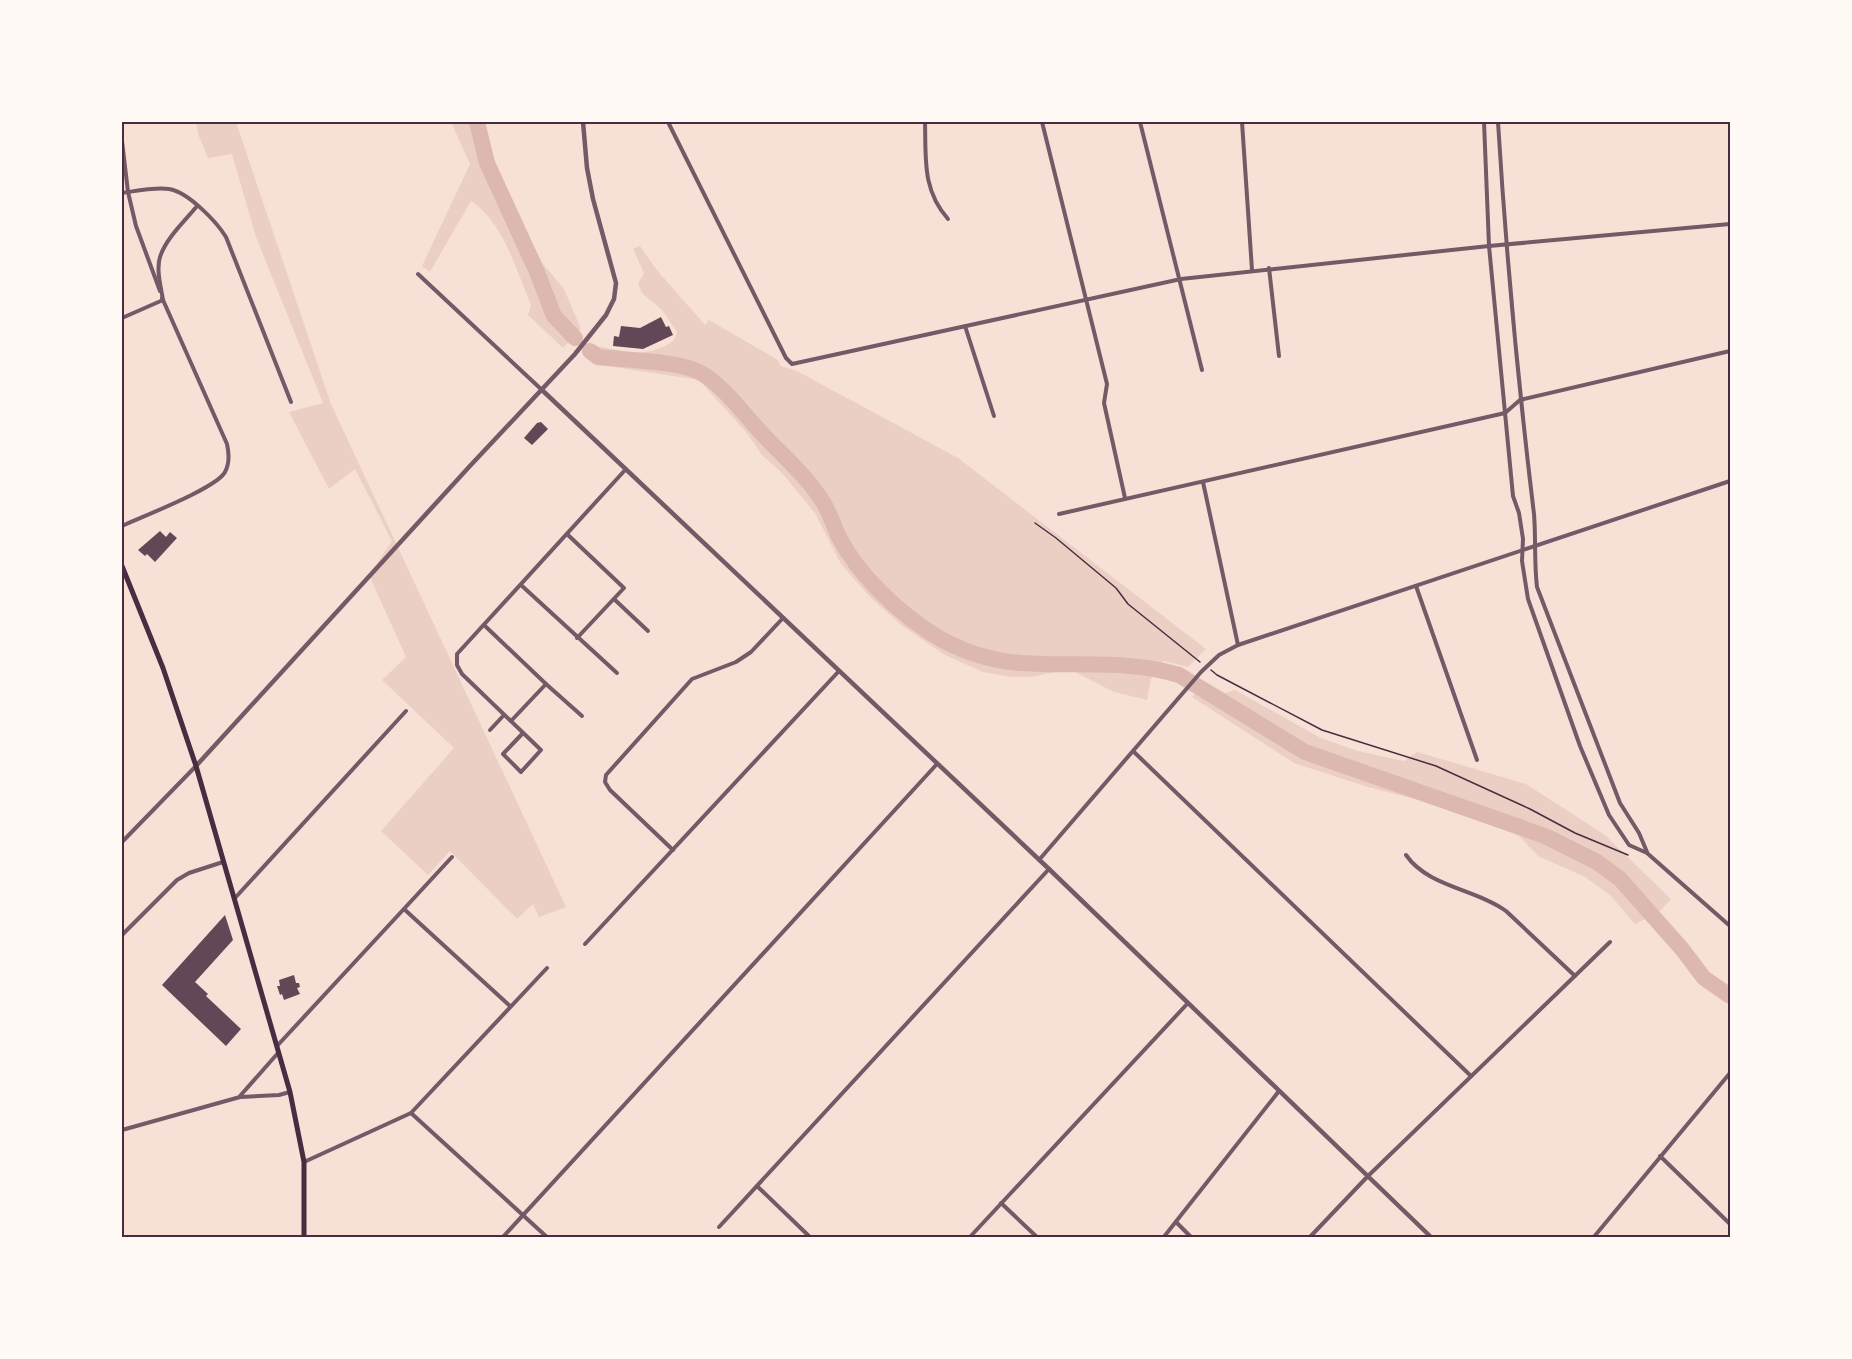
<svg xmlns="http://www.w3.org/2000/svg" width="1852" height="1359" font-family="'Varela Round',sans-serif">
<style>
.green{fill:#ebcfc5}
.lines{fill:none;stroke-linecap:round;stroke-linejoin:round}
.river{stroke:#dcb8b0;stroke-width:16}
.building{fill:#644757}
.path{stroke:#4a2c40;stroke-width:1.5}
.minor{stroke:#755966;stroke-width:4}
.tertiary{stroke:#755966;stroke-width:4.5}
.secondary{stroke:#4a2c40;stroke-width:5}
.neatline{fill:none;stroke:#4a2c40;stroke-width:2}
</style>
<rect width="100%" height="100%" fill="#f7e1d7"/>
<g class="green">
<path d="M196 122H236L331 404 566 907 539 917 533 904 517 919 450 851 428 875 381 831 454 748 382 680 406 657 369 575 392 541 355 469 329 489 289 412 323 403 256 237 232 154 208 158 198 134Z"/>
<path d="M451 122H483L497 169 513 206 543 264 564 289 581 329 563 348 528 315 531 305C516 270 504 223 471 201L430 272 422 266 470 164Z"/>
<path d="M640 246 656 269 705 325 709 320 778 360 781 366 797 371 958 458 1206 649 1188 667 1164 661 1151 679 1147 700 1114 692 1075 672 1061 671 1031 677H1011L983 672 945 655 901 625 869 596 841 564 815 513 782 473 762 455 747 433 699 380 594 364 587 356 595 346C621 350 640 358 665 346 671 343 675 340 677 332L662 310 642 293 638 284 644 273 633 249Z"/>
<path d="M1206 682 1225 693 1235 690 1321 738 1358 751 1404 761 1417 752 1526 784 1605 835 1671 899 1659 912 1635 924 1610 895 1585 877 1538 856 1518 835 1439 805 1368 787 1294 763 1192 697Z"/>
</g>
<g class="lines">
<g class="river">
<path d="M477 122 487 163 537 272 554 316 575 338"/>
<path d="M590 351 598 357C624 360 681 361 701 373 720 383 742 411 756 427 778 452 805 473 823 502 830 513 834 527 840 539 859 575 897 611 931 633 957 650 990 661 1021 663 1074 667 1127 659 1179 675L1305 752 1545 836 1597 862 1620 879 1682 949 1704 978 1730 996"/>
</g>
</g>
<g class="building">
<path d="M661 317 666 327 669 326 673 335 643 349 613 346 614 336 619 337 621 326 640 328Z"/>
<path d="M541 422 548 429 532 445 524 438 537 423Z"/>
<path d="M160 531 166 537 170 532 177 538 155 562 147 554 145 556 138 550Z"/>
<path d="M225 915 233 940 195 982 208 994 206 996 241 1029 226 1046 162 985Z"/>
<path d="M294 975 296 983H299L300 987 297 988 300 994 284 1000 282 994 280 995 277 986H280L279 980Z"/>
</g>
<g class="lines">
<g class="path">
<path d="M1035 523 1056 538 1116 588 1128 604 1200 662"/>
<path d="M1211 670 1217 675 1322 730 1436 766 1530 809 1575 833 1628 855"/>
</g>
<g class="minor">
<path d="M668 122 786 358 792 364 1181 279 1489 246 1730 224"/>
<path d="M925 122C926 158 922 190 948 219"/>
<path d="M1042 122 1107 384 1104 403 1125 498"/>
<path d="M1140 122 1202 370"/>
<path d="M1242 122 1252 270"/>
<path d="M1484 122 1489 246 1513 496 1519 513 1523 539 1522 561 1528 599 1580 746 1609 815 1629 845 1647 853 1730 926"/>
<path d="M1498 122C1506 253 1518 383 1534 514 1536 539 1534 563 1537 587L1620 803 1639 833 1647 852"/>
<path d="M122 141 128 192 136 226 160 291"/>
<path d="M122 193C136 191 154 187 169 189 188 192 216 221 226 237L291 402"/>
<path d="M1269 268 1279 356"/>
<path d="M418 274 542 390"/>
<path d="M122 318 163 300 162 298"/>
<path d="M965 326 994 416"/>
<path d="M1203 482 1238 645"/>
<path d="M1059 514 1505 413 1520 400 1730 351"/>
<path d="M122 526C141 517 217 488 225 472 230 463 229 453 227 444L163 300C161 287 156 270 160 257 166 238 185 221 197 206"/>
<path d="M568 535 624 588 577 638"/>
<path d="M521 585 617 673"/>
<path d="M1416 586 1477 760"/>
<path d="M614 599 648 631"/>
<path d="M484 625 546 684 511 721"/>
<path d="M546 684 582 716"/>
<path d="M490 730 504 715"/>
<path d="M523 733 503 754 521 772 541 750 462 674 457 665V654L626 469"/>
<path d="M1134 752 1471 1076"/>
<path d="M122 842 196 766"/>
<path d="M673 850 610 790 605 782 606 775 692 679 736 662 751 652 783 618"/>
<path d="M1406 855C1428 887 1476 889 1506 911L1575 976"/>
<path d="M1039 860 1201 672 1219 655 1238 645 1730 481"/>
<path d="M235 898 406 711"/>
<path d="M404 909 510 1006"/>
<path d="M122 935 177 880 189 873 223 862"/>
<path d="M585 944 839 671"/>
<path d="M277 1046 452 857"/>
<path d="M240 1096 278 1053"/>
<path d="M411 1113 548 1238"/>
<path d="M122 1130 240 1097 279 1095 290 1092"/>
<path d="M1660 1156 1730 1224"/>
<path d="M304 1162 411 1113 547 968"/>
<path d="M757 1186 811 1238"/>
<path d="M1001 1203 1038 1238"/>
<path d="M1176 1222 1192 1238"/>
<path d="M719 1227 1049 869"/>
<path d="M502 1238 937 764"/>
<path d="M969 1238 1188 1003"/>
<path d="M1163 1238 1279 1091"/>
<path d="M1309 1238 1368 1176 1610 942"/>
<path d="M1593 1238 1730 1073"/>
</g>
<g class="tertiary">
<path d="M542 390 1049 869 1432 1238"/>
<path d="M196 766 469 467 575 354 606 315 614 299 616 283 593 199 587 168 583 122"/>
</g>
<path class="secondary" d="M122 566 163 668 196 766 290 1092 304 1162V1238"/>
</g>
<rect width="1852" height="1359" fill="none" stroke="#fffaf5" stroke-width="246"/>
<rect x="123" y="123" width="1606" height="1113" class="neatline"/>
</svg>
